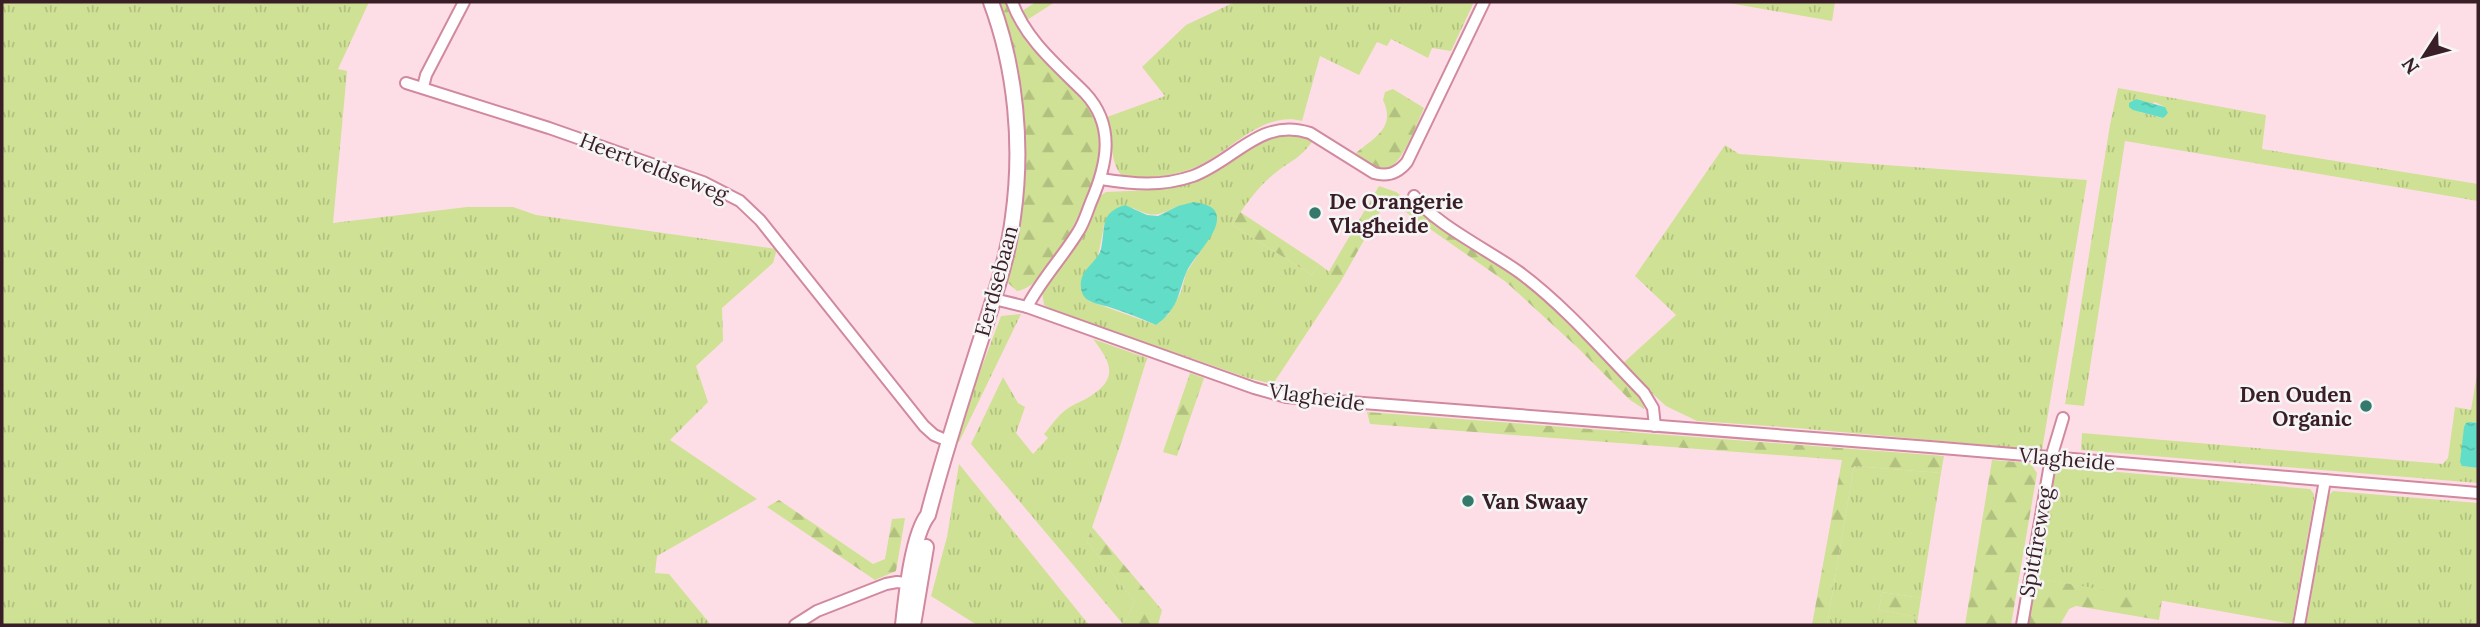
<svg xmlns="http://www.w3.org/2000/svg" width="2480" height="627" font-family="Lora,serif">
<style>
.grass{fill:url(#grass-tufts);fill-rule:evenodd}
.forest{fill:url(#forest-firs)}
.water{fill:url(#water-ripples)}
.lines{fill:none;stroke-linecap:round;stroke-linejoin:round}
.minor-casing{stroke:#d1899f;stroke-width:14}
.major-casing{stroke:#d1899f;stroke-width:18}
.minor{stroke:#fff;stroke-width:10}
.major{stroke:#fff;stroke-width:14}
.poi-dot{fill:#35796d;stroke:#f5f5f5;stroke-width:2.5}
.labels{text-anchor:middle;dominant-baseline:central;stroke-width:5;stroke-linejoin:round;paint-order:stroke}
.street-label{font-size:21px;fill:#3a1e27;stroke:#f5f5f5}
.poi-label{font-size:21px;font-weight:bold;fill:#3a1e27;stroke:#f5f5f5;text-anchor:start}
</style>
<defs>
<pattern id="grass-tufts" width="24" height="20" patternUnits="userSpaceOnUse" patternTransform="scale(1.75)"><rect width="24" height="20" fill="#cee194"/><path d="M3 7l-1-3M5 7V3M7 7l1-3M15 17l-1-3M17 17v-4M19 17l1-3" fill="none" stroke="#b2c180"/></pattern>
<pattern id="forest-firs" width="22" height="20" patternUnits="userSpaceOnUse" patternTransform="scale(1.75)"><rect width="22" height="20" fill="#cee194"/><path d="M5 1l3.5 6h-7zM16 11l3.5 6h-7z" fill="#b2c180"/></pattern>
<pattern id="water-ripples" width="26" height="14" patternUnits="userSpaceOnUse" patternTransform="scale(1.75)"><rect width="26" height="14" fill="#62dec8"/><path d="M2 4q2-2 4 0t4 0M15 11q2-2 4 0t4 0" fill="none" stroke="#56beac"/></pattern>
</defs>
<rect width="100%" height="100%" fill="#fedee6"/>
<g class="grass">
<path d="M2 2H369L338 69 347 71 333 223 467 207H513L536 215 777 249 773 263 722 308 723 341 696 366 708 402 670 440 757 499 657 556 655 573 669 574 711 625H2Z"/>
<path d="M1036 2H1055L1027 20 1022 11Z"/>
<path d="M1235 2H1474L1451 51 1432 48 1428 58 1391 39 1387 46 1377 42 1359 75 1320 56 1302 121C1265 111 1234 147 1204 163 1181 176 1149 179 1124 177 1109 167 1113 135 1107 117L1165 96 1142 67 1186 25Z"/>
<path d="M1723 2H1835L1832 21Z"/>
<path d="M2118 88 2266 115 2262 149 2478 184V201L2125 141 2084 406 2065 404 2110 125ZM2155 102 2165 107 2163 118 2140 112Z"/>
<path d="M1287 133 1305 137 1312 142C1300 158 1294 159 1279 170 1260 184 1245 205 1232 225L1312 275 1319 264 1341 281 1273 384 1248 378 1053 310 1044 305 1042 292 1075 247 1100 196 1106 192 1152 190 1182 185 1214 172 1268 137ZM1178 206 1214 230 1186 273 1181 292 1168 315 1156 325 1089 301C1093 274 1100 251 1104 224L1133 208C1154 218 1157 216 1178 206Z"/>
<path d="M1725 145 1739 154 2087 180 2042 450 1796 428 1697 421 1666 406 1621 365 1676 315 1635 276Z"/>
<path d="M1021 314 959 442 955 438 1001 316Z"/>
<path d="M1093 339 1147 358 1122 440 1087 542 1135 602 1123 624 971 444 1003 377 1018 403 1025 407 1016 433 1033 454 1048 438 1044 434C1051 426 1058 415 1067 409 1075 403 1084 401 1092 395 1120 377 1109 360 1093 339Z"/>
<path d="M2478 368V423L2470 422 2462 466 2478 468V483L2081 450 2082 433 2443 464 2448 458 2455 407 2471 410Z"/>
<path d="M959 464 1089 625H977L931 596 947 537Z"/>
<path d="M1854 466 1941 473 1921 598 1882 592 1879 610 1918 617 1917 625H1827Z"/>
<path d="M2061 467 2310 489 2314 494V500L2292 624 2035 578 2053 475Z"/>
<path d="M2333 491 2478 503V625H2306L2329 495Z"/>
</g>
<g class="forest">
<path d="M998 2H1005C1012 22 1024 41 1039 56 1059 78 1093 101 1100 131 1104 150 1098 171 1090 189 1083 207 1075 225 1064 242 1054 257 1037 289 1017 291L1008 283 1007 277C1013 236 1023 195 1024 155 1026 103 1010 52 998 2Z"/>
<path d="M1393 89 1424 108C1417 123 1399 176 1380 169 1371 166 1363 158 1356 153 1375 137 1396 128 1383 100L1385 92Z"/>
<path d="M1379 186 1396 192 1519 278 1552 308 1641 396 1644 409 1630 400 1578 348 1506 282 1387 199 1341 281 1328 273Z"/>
<path d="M1240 212 1319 264 1312 275 1232 225Z"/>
<path d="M1190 373 1204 378 1177 456 1163 452Z"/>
<path d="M1367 412 1944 456 1941 473 1854 466 1827 625H1812L1842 460 1370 424Z"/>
<path d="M1992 460 2030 463 2037 473 2011 625H1965Z"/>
<path d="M779 500 873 564 885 559 892 519 905 518 896 571 875 580 767 507Z"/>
<path d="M1092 527 1162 610 1158 625 1123 624 1135 602 1087 542Z"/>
<path d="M2035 578 2162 600 2159 620 2076 606 2069 609 2060 625H2027Z"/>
<path d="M1882 592 1921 598 1918 617 1879 610Z"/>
</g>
<g class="water">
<path d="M2136 99 2165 107 2168 113 2163 118 2133 110 2129 107V103Z"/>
<path d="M1194 202C1205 204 1218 206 1217 220 1216 237 1192 258 1186 273 1180 287 1179 302 1168 314 1165 318 1160 322 1156 325 1140 318 1125 312 1109 307 1103 305 1094 304 1088 300 1082 297 1080 288 1081 281 1083 268 1098 261 1101 249 1106 227 1099 213 1125 205L1147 215 1158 216 1178 206Z"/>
<path d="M2470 422 2478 423V468L2462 466 2460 462 2464 427 2466 423Z"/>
</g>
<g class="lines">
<defs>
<g id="minor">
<path d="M1012 2C1026 40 1057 65 1085 93 1116 126 1107 165 1091 202 1087 212 1084 223 1078 232 1062 258 1041 280 1027 307"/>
<path d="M406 83 549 128 703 182 740 201 760 220 924 426 934 435 948 441"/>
<path d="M423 87 426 75 464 2"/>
<path d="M1101 179C1133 184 1161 187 1193 176 1236 160 1260 117 1310 133L1374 173C1388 177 1398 173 1407 162L1484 2"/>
<path d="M1414 196C1433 223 1490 251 1519 272 1565 306 1604 352 1644 393L1653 408 1655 426"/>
<path d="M994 299 1027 307 1254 388 1286 397 1930 447 2478 493"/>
<path d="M795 625 817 611 886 584 897 582 915 584"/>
<path d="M2022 625 2051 458 2063 418"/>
<path d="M2299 625 2325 480"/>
</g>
<g id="major">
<path d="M903 625C906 598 912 535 928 515 944 454 963 395 982 336 994 297 1008 258 1013 217 1023 146 1016 69 991 2"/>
<path d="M913 625 926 547"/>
</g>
</defs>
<use href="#minor" class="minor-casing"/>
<use href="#major" class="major-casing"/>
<use href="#minor" class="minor"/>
<use href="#major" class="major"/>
</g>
<g class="poi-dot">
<circle cx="1315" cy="213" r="7"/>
<circle cx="2366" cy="406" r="7"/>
<circle cx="1468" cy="501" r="7"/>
</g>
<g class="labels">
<g class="street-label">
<text transform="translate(654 167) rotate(21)">Heertveldseweg</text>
<text transform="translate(996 281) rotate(-75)">Eerdsebaan</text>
<text transform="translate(1317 397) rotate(8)">Vlagheide</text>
<text transform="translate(2067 459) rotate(5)">Vlagheide</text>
<text transform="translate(2036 542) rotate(-80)">Spitfireweg</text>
</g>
<g class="poi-label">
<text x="1329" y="201">De Orangerie<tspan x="1329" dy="24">Vlagheide</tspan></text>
<text x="2352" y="394" text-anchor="end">Den Ouden<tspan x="2352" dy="24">Organic</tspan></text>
<text x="1482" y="501">Van Swaay</text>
</g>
</g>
<rect width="2480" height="627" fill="none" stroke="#3a1e27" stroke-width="7"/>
<g transform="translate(2424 56) rotate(234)" stroke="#f5f5f5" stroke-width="5" paint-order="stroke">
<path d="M0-5L12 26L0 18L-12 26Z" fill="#3a1e27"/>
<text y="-10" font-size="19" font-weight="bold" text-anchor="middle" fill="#3a1e27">N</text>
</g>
</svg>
